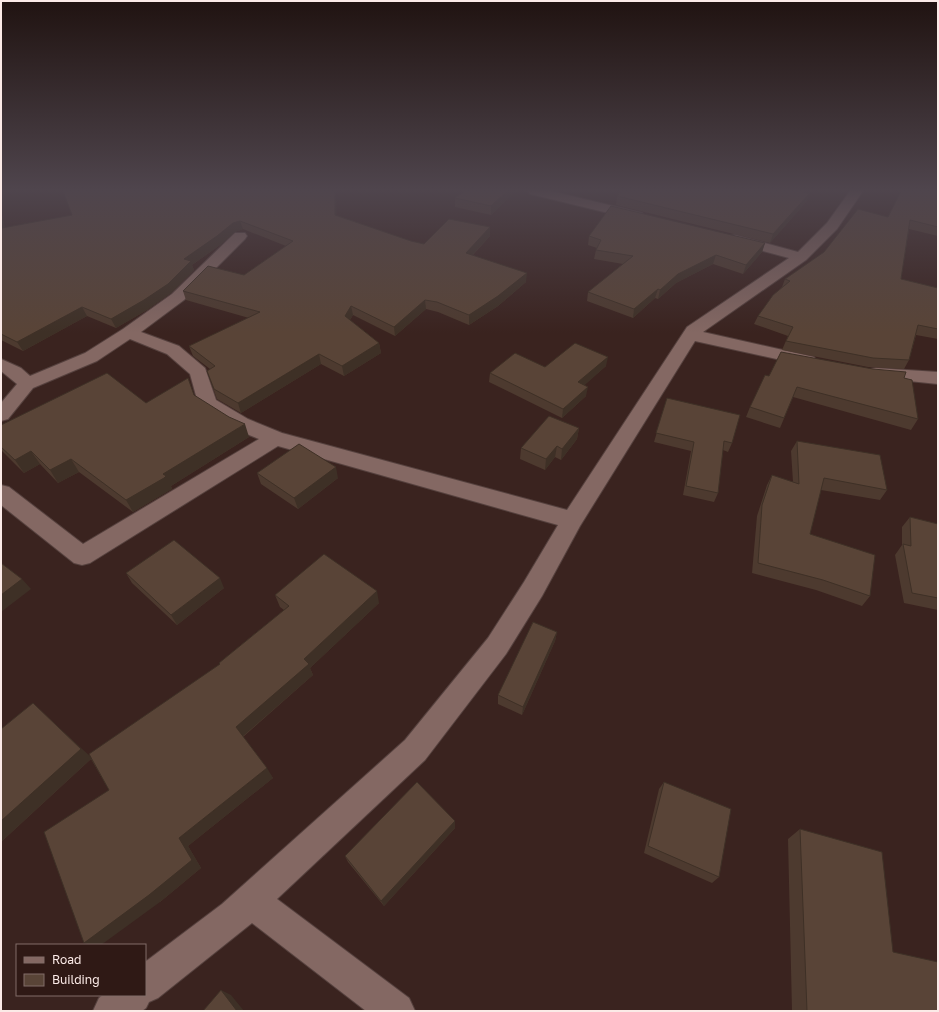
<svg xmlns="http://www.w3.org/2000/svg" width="939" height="1012" font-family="'Golos Text',sans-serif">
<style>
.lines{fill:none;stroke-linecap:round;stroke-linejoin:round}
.minor-casing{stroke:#55413e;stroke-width:2}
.minor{fill:#846863;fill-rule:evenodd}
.wall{fill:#4d3a2f}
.shaded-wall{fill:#3e3026}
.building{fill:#594437;stroke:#3e3026}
</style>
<rect width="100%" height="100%" fill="#3a231f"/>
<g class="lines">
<defs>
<g id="minor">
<path d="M528 191H551L642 213 644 216 642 219 637 220 530 194Z"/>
<path d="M850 191H863L837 229 806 260 703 332 814 357 817 361 814 365 808 366 695 341 580 526 542 596 506 654 425 760 277 899 409 998 415 1011H366L252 923 158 998 149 1002 146 1008 142 1011H93L99 998 103 995H145V962L222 904 405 740 488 638 524 582 558 525 278 446 90 563 82 565 74 563 1 505V485L9 487 83 544 259 439 234 429 200 407 198 403 190 374 167 354 130 339 97 361 33 388 8 419 1 421V403L17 384 1 371V359L21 368 30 376 85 353 123 329 172 294 235 233H245L247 236 245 239 184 300 141 332 179 346 205 368 216 400 248 419 282 433 567 510 687 327 789 258 730 242 728 239 730 236 735 235 798 252 827 223Z"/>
<path d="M876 368 938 372V384L870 377 867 373 870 369Z"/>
</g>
</defs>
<use href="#minor" class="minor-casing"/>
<use href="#minor" class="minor"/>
</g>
<g class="wall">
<path d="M465 191H516L491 215 455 207V198Z"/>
<path d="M938 191V236L909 229 901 279 938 288V339L916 335 909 360 904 369 868 367 782 350 788 336 754 324 758 316 782 287 785 279 888 217Z"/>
<path d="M336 193V215L411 241 424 244 490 227V236L473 255 526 282 498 306 469 325 438 312 426 309 395 336 353 315 350 320 379 343 381 353 344 376 321 364 241 413 217 399 207 371 210 369 193 356 189 346 249 318 186 300 183 291 244 275 286 246 243 229 235 232 220 245 192 265 194 270 171 293 147 310 116 328 87 316 23 351 1 340V211L5 228Z"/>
<path d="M809 194 806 202 770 243 616 205 617 196Z"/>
<path d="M589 236 765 243 762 252 743 274 713 264 676 283 658 299 655 298 633 318 587 301 588 292 623 264 594 259 596 250 597 248 588 245Z"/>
<path d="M606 366 584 385 586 396 562 418 489 382 490 373 545 367Z"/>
<path d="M769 376 904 378 918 419 911 430 793 397 780 428 746 417 750 407Z"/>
<path d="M195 396 249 437 171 486 172 489 170 490 133 512 79 472 58 483 40 464 24 473 1 450V425Z"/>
<path d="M667 398 732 443 728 452 723 450 718 493 714 502 683 495 691 451 654 442Z"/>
<path d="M579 428 577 439 561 460 555 457 545 470 520 459 521 448Z"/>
<path d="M797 441 887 490 880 500 821 490 810 534 870 596 862 606 816 590 752 573 757 516 767 485 772 475 793 482 791 451Z"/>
<path d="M257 473 338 478 298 509 261 484Z"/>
<path d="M910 517 938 524V610L904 603 895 555 902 545V527Z"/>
<path d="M126 573 224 588 177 625 132 583Z"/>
<path d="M275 595 379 603 310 668 313 675 243 737 273 778 188 846 201 868 160 902 109 790 91 759 1 842V729L91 757 220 665 219 663 284 610 280 607Z"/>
<path d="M557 632 555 641 522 715 498 704V695Z"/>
<path d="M664 782 719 877 712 883 644 853 659 789Z"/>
<path d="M455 821V828L384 906 348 862 345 856Z"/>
<path d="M800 829 893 952 938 1011H792L788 839Z"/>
</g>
<g class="shaded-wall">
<path d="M1 191H6L1 206Z"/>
<path d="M335 191H336V193L337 224 335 215Z"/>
<path d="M507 191H516L491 215V206Z"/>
<path d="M809 194 806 202 770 243 773 234Z"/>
<path d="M1 211 7 237 2 228 1 222Z"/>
<path d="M240 221 243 229 235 232 220 245 192 265 194 270 171 293 147 310 116 328 111 319 184 259 233 223Z"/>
<path d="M490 227V236L466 262V253Z"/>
<path d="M765 243 762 252 743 274 746 265Z"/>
<path d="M716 255 713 264 676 283 658 299 660 290 678 274Z"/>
<path d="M527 273 526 282 498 306 469 325V315Z"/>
<path d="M658 289 655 298 633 318 634 309Z"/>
<path d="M425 300 426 309 395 336 394 327Z"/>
<path d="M351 306 353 315 346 326 345 316Z"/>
<path d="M82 307 87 316 23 351 17 342Z"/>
<path d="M379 343 381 353 344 376 342 366Z"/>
<path d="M319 354 321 364 241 413 238 403Z"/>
<path d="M608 357 606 366 577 392 578 382Z"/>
<path d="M588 387 586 396 562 418 563 409Z"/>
<path d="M245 424 249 437 171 486 172 489 133 512 126 500 163 474Z"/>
<path d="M579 428 577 439 561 460 562 449Z"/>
<path d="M557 446 555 457 545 470 546 459Z"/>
<path d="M31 451 40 464 24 473 15 460Z"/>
<path d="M71 459 79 472 58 483 50 470Z"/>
<path d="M336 467 338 478 298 509 294 498Z"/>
<path d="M220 578 224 588 177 625 171 615Z"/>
<path d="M22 579 31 589 1 612V595Z"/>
<path d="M377 591 379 603 310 668 313 675 242 737 236 727 304 659Z"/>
<path d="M557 632 555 641 522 715 523 707Z"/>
<path d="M44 714 92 758 1 842V821Z"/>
<path d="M267 768 273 778 188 846 201 868 160 902 101 945H90L84 943 179 838Z"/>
<path d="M455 821V828L384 906 381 901Z"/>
<path d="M221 990 231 995 244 1011H237Z"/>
</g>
<g class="building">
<path d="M63 191H335V215L411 241 424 244 449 219 490 227 466 253 527 273 498 296 469 315 437 302 425 300 394 327 351 306 345 316 379 343 342 366 319 354 238 403 214 389 207 371 215 366 189 346 260 312 183 291 208 266 244 275 293 241 240 221 233 223 217 236 184 259 191 261 168 284 144 300 111 319 82 307 17 342 1 334V222L2 228 72 215Z"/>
<path d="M465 191H507L491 206 455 198Z"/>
<path d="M621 191H800L809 194 773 234 617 196Z"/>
<path d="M901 191H938V227L910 220 901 279 938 288V329L918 325 909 360 873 358 786 341 793 327 758 316 773 295 790 281 785 279 824 252 858 209 888 217Z"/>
<path d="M611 206 765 243 746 265 716 255 678 274 660 290 658 289 634 309 588 292 633 256 596 250 601 240 589 236Z"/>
<path d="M575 343 608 357 578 382 588 387 563 409 490 373 515 353 545 367Z"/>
<path d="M781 352 873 369 906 372 904 378 912 380 918 419 797 387 784 418 750 407 765 375 769 376Z"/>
<path d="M107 373 146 403 188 378 194 395 229 417 245 424 163 474 166 476 164 478 126 500 71 459 50 470 31 451 15 460 1 447V425Z"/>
<path d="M667 398 740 415 732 443 724 441 718 493 686 486 694 442 656 433Z"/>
<path d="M549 416 579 428 562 449 557 446 546 459 521 448Z"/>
<path d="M797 441 880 455 887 490 824 478 810 534 875 555 870 596 823 580 758 563 762 505 772 475 799 484Z"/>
<path d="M299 444 336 467 294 498 257 473Z"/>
<path d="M910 517 938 524V598L912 593 903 544 911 546Z"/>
<path d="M174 540 220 578 171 615 126 573Z"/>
<path d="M324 554 377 591 304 659 309 664 236 727 267 768 179 838 192 860 149 895 84 943 44 832 109 790 89 754 220 664 219 663 289 606 275 595Z"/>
<path d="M1 563 22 579 1 595Z"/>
<path d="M533 622 557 632 523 707 498 695Z"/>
<path d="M33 703 81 749 1 821V729Z"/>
<path d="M417 782 455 821 381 901 345 856Z"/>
<path d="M664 782 731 809 719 877 648 846Z"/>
<path d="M800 829 882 852 893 952 938 962V1011H807Z"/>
<path d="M221 990 237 1011H203Z"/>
</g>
<linearGradient id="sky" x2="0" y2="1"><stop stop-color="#201311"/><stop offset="0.57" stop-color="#4f454d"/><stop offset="1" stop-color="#4f454d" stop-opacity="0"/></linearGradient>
<rect width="939" height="333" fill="url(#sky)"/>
<rect width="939" height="1012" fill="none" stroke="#fbeae7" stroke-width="4"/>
<rect x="16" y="944" width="130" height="52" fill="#2f1915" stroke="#816d69"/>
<rect x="24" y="957" width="20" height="6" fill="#846863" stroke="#816d69"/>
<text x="52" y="964" font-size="12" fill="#fbeae7">Road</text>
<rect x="24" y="974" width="20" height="12" fill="#594437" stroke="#816d69"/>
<text x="52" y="984" font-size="12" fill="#fbeae7">Building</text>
</svg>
